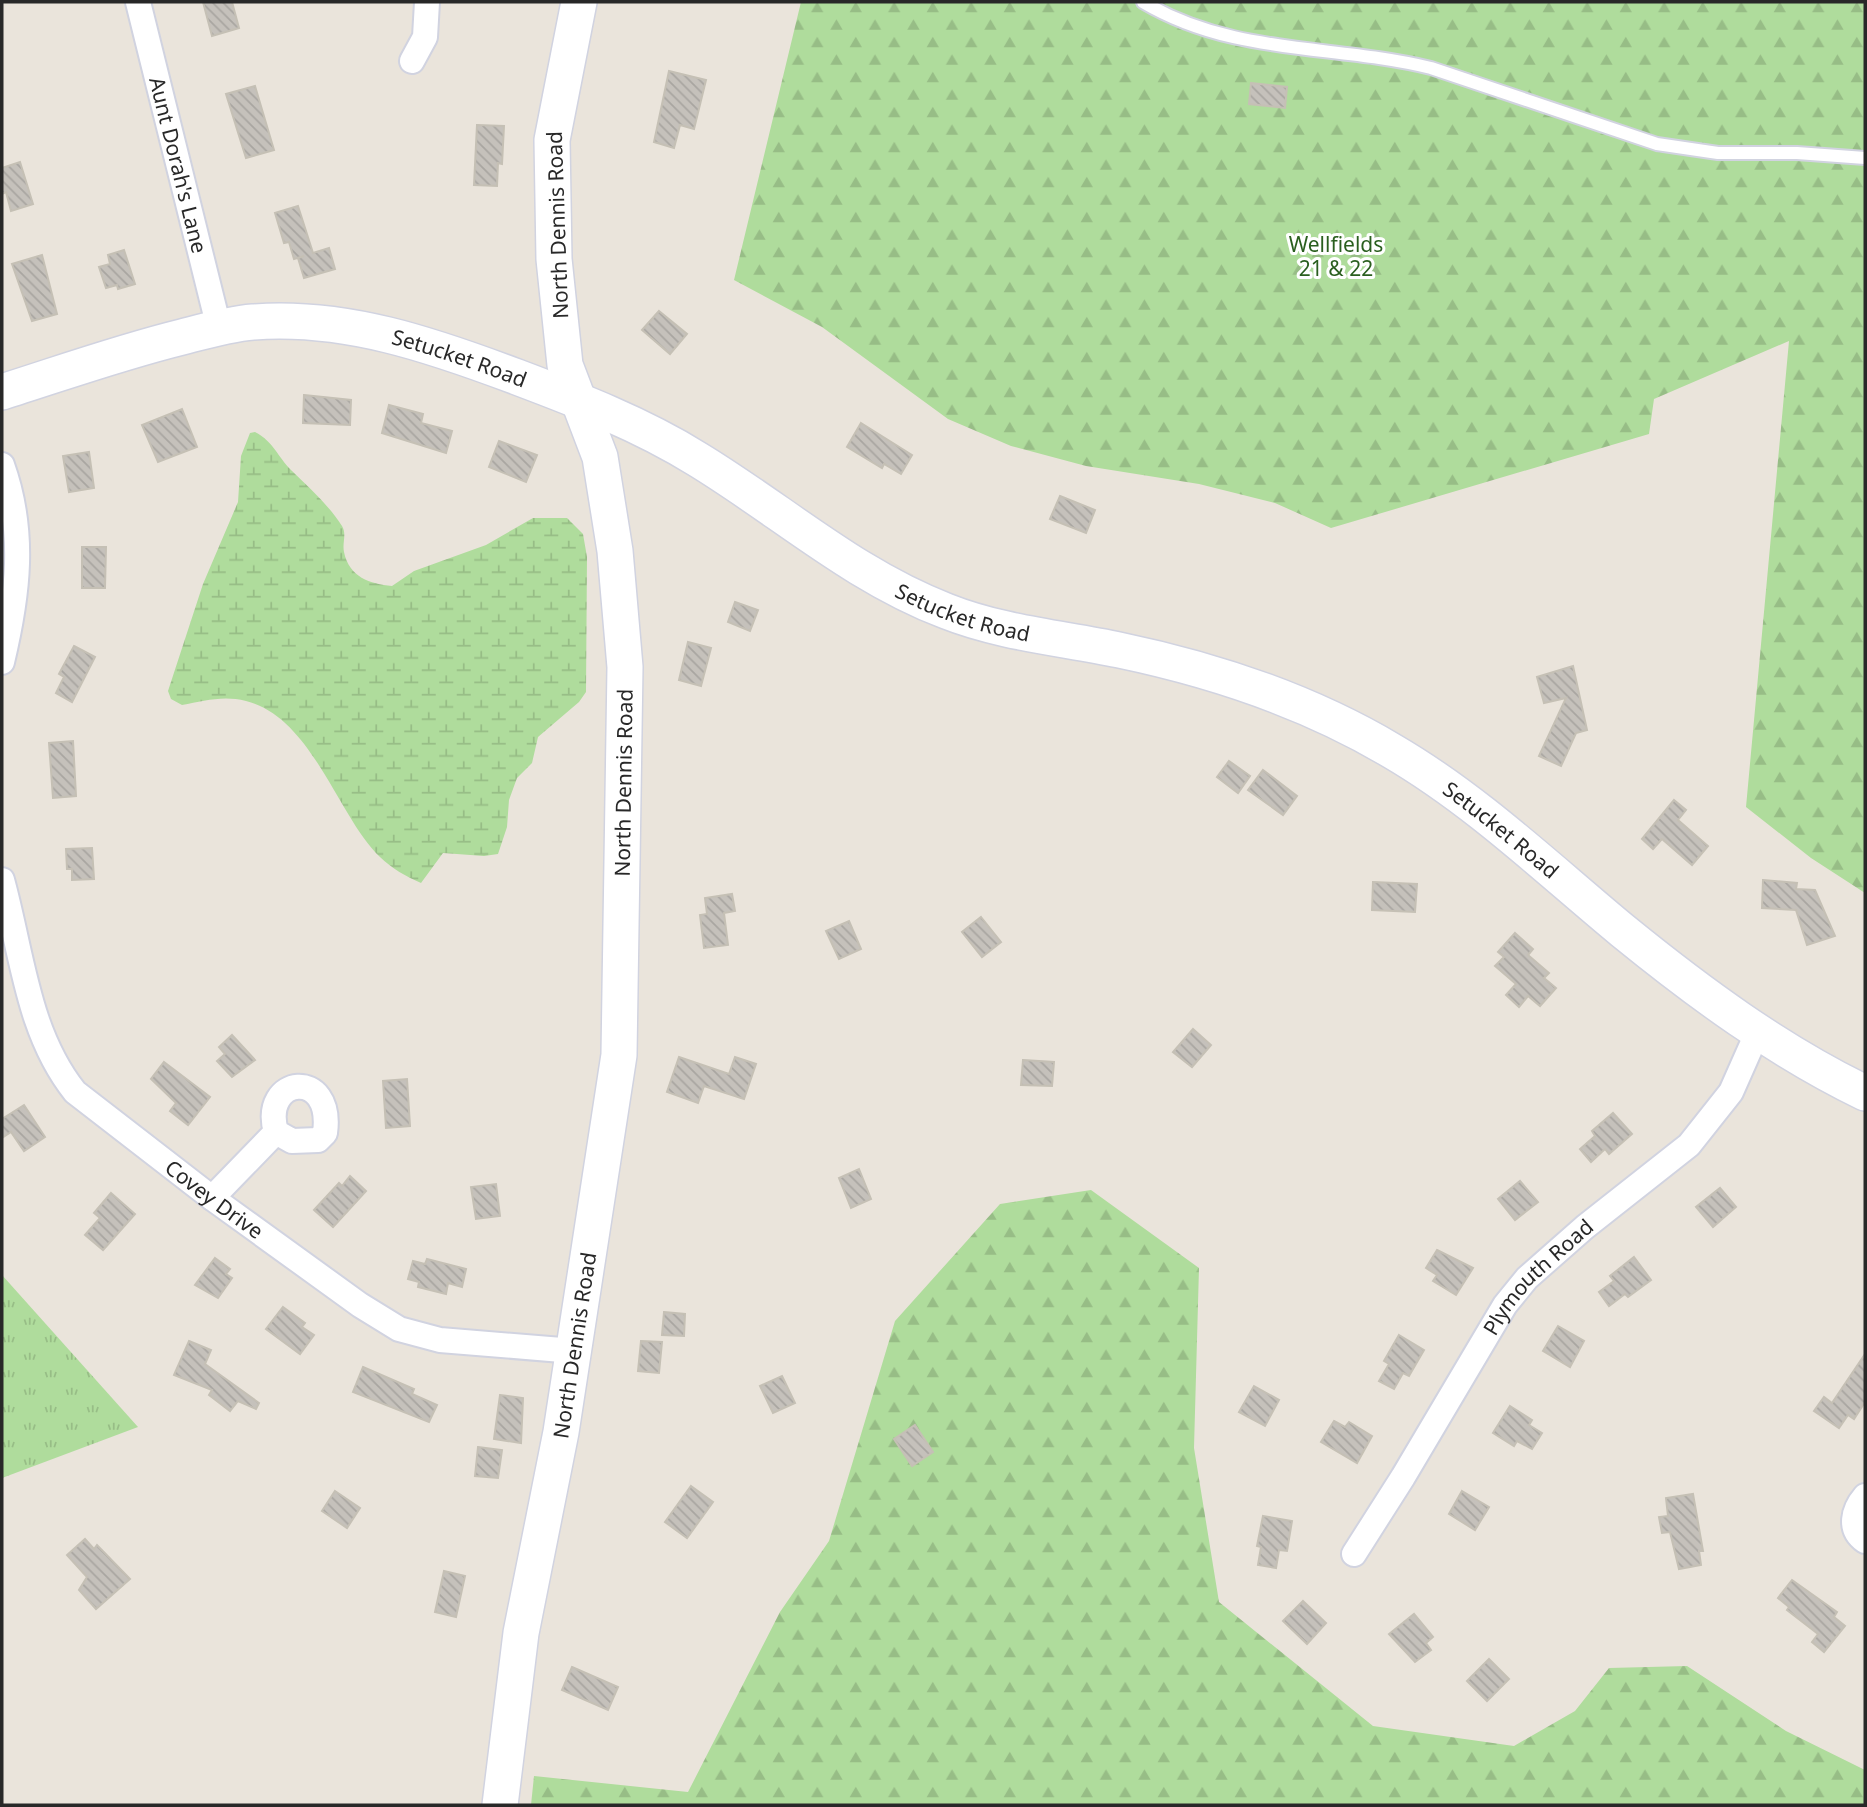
<svg xmlns="http://www.w3.org/2000/svg" width="1867" height="1807" font-family="'Noto Sans',sans-serif">
<style>
.grass{fill:url(#grass-tufts)}
.forest{fill:url(#forest-firs)}
.wetland{fill:url(#wetland-marsh)}
.building{fill:url(#building-back-hatch);stroke:#c5c0b5;stroke-width:2}
.lines{fill:none;stroke-linecap:round;stroke-linejoin:round}
.service-casing{stroke:#d1d3e0;stroke-width:16}
.minor-casing{stroke:#d1d3e0;stroke-width:28}
.secondary-casing{stroke:#d1d3e0;stroke-width:38}
.service{stroke:#fff;stroke-width:12}
.minor{stroke:#fff;stroke-width:24}
.secondary{stroke:#fff;stroke-width:35}
.labels{text-anchor:middle;dominant-baseline:central;stroke-width:6;stroke-linejoin:round;paint-order:stroke}
.street-label{font-size:21px;fill:#282828;stroke:#fff}
.park-label{font-size:21px;fill:#2a5f1f;stroke:#fff}
</style>
<defs>
<pattern id="grass-tufts" width="24" height="20" patternUnits="userSpaceOnUse" patternTransform="scale(1.75)"><rect width="24" height="20" fill="#afdc9c"/><path d="M3 7l-1-3M5 7V3M7 7l1-3M15 17l-1-3M17 17v-4M19 17l1-3" fill="none" stroke="#97bd86"/></pattern>
<pattern id="forest-firs" width="22" height="20" patternUnits="userSpaceOnUse" patternTransform="scale(1.75)"><rect width="22" height="20" fill="#afdc9c"/><path d="M5 1l3.5 6h-7zM16 11l3.5 6h-7z" fill="#97bd86"/></pattern>
<pattern id="wetland-marsh" width="20" height="14" patternUnits="userSpaceOnUse" patternTransform="scale(1.75)"><rect width="20" height="14" fill="#afdc9c"/><path d="M1 5h8M5 5V1M11 12h8M15 12V8" fill="none" stroke="#97bd86"/></pattern>
<pattern id="building-back-hatch" width="6" height="6" patternUnits="userSpaceOnUse" patternTransform="scale(1.75)"><rect width="6" height="6" fill="#c5c1bb"/><path d="M-1 5l2 2M0 0l6 6M5-1l2 2" fill="none" stroke="#a9a6a1"/></pattern>
</defs>
<rect width="100%" height="100%" fill="#eae4db"/>
<path class="grass" d="M2 1275 138 1427 2 1478Z"/>
<g class="forest">
<path d="M801 2H1865V893L1811 858 1746 807 1789 341 1654 399 1649 434 1331 528 1275 503 1199 484 1086 466 1011 446 948 419 822 327 734 280Z"/>
<path d="M1091 1190 1199 1268 1194 1448 1219 1602 1373 1726 1514 1746 1575 1711 1609 1668 1687 1666 1786 1731 1865 1770V1805H531L534 1776 688 1792 780 1612 829 1541 895 1321 1000 1204Z"/>
</g>
<path class="wetland" d="M255 432C273 441 278 457 291 470 309 488 328 504 342 526 347 534 342 543 344 552 349 577 370 584 392 586L414 571 486 545 533 518H567L583 534 587 557 586 692 579 702 538 737 532 763 517 778 509 800 507 827 498 854 484 856 443 853 421 883C407 877 391 868 380 857 338 817 312 717 246 701 223 695 204 701 182 705L171 699 168 691 203 584 238 502 241 456 250 433Z"/>
<g class="building">
<path d="M203 2H232L239 28 212 36Z"/>
<path d="M669 71 706 80 694 129 680 125 674 148 654 142Z"/>
<path d="M1251 83 1287 87 1285 108 1249 104Z"/>
<path d="M255 86 274 150 246 158 226 94Z"/>
<path d="M477 125 504 126 502 164 498 163 497 186 474 185Z"/>
<path d="M20 162 33 204 11 211 6 192 2 194V168Z"/>
<path d="M298 206 313 253 329 248 335 269 304 278 298 258 304 256 294 259 289 242 284 243 275 213Z"/>
<path d="M124 250 135 284 118 289 117 285 106 288 99 267 110 264 108 255Z"/>
<path d="M42 255 57 314 32 321 12 264Z"/>
<path d="M659 311 687 334 670 354 642 330Z"/>
<path d="M304 395 351 400 350 425 303 423Z"/>
<path d="M389 405 423 414 421 423 452 431 446 453 382 433Z"/>
<path d="M182 409 197 447 158 462 142 425Z"/>
<path d="M861 423 912 455 901 474 884 464 882 468 847 447Z"/>
<path d="M499 441 537 455 526 482 489 467Z"/>
<path d="M89 452 94 488 69 492 63 456Z"/>
<path d="M1060 496 1095 510 1086 533 1050 519Z"/>
<path d="M82 547H106L105 588H82Z"/>
<path d="M735 602 758 610 750 631 728 622Z"/>
<path d="M688 642 711 648 701 686 679 680Z"/>
<path d="M74 646 95 657 72 702 56 693 64 677 59 674Z"/>
<path d="M1573 666 1587 730 1576 733 1561 766 1539 756 1566 698 1544 703 1537 677Z"/>
<path d="M73 741 76 796 53 798 49 743Z"/>
<path d="M1229 761 1250 776 1238 793 1217 777Z"/>
<path d="M1263 770 1297 796 1283 815 1248 790Z"/>
<path d="M1674 800 1686 810 1678 820 1708 846 1692 865 1662 839 1653 849 1642 839Z"/>
<path d="M92 848 94 879 72 880V869H67L66 849Z"/>
<path d="M1763 880 1797 883 1796 889 1815 890 1835 936 1807 945 1796 910 1762 908Z"/>
<path d="M1373 882 1417 884 1415 912 1372 910Z"/>
<path d="M732 894 735 911 724 913 728 945 704 948 700 915 707 914 705 898Z"/>
<path d="M981 917 1001 942 982 957 962 932Z"/>
<path d="M849 921 861 949 839 959 826 931Z"/>
<path d="M1515 933 1533 949 1528 955 1549 973 1544 978 1556 988 1540 1006 1528 996 1519 1007 1506 995 1516 984 1495 966 1504 957 1498 952Z"/>
<path d="M1193 1029 1211 1045 1192 1067 1173 1052Z"/>
<path d="M232 1035 255 1060 232 1077 217 1061 225 1054 219 1047Z"/>
<path d="M679 1057 729 1074 735 1057 756 1064 744 1099 704 1086 698 1103 667 1092Z"/>
<path d="M1023 1060 1054 1062 1052 1086 1021 1085Z"/>
<path d="M164 1062 210 1097 188 1125 170 1111 176 1103 151 1079Z"/>
<path d="M407 1079 410 1126 386 1128 383 1081Z"/>
<path d="M24 1105 45 1137 24 1151 11 1132 2 1138V1119Z"/>
<path d="M1613 1113 1632 1134 1609 1154 1605 1149 1591 1162 1580 1149 1595 1136 1592 1131Z"/>
<path d="M859 1169 871 1199 851 1208 839 1178Z"/>
<path d="M350 1176 366 1191 333 1227 314 1210 339 1183 342 1186Z"/>
<path d="M1520 1181 1538 1202 1515 1220 1498 1199Z"/>
<path d="M496 1184 500 1216 476 1219 471 1187Z"/>
<path d="M1720 1188 1736 1207 1713 1227 1696 1207Z"/>
<path d="M111 1193 135 1214 103 1250 85 1235 100 1218 94 1213Z"/>
<path d="M1437 1250 1473 1268 1456 1295 1433 1281 1437 1275 1426 1268Z"/>
<path d="M1634 1257 1651 1280 1628 1297 1625 1294 1609 1306 1599 1292 1614 1281 1610 1276Z"/>
<path d="M215 1258 230 1269 226 1274 232 1278 218 1298 195 1285Z"/>
<path d="M427 1259 466 1269 462 1287 448 1283 446 1294 418 1287 419 1282 408 1279 413 1261 425 1264Z"/>
<path d="M283 1307 305 1323 302 1327 314 1335 300 1354 266 1329Z"/>
<path d="M664 1312 685 1314 684 1336 662 1335Z"/>
<path d="M1558 1326 1584 1341 1570 1367 1543 1351Z"/>
<path d="M1399 1335 1424 1350 1409 1376 1403 1373 1394 1389 1379 1381 1389 1364 1384 1361Z"/>
<path d="M189 1341 211 1350 205 1364 259 1403 256 1409 238 1401 230 1411 209 1395 212 1390 174 1375Z"/>
<path d="M641 1341 662 1342 659 1373 638 1371Z"/>
<path d="M1865 1354V1402L1854 1419 1848 1415 1839 1428 1814 1411 1824 1397 1832 1403Z"/>
<path d="M363 1367 414 1389 412 1394 437 1405 429 1422 353 1392Z"/>
<path d="M782 1376 795 1403 773 1413 760 1386Z"/>
<path d="M1254 1386 1279 1400 1265 1426 1239 1412Z"/>
<path d="M500 1395 523 1398 521 1443 494 1439Z"/>
<path d="M1510 1406 1532 1420 1529 1425 1542 1433 1532 1449 1517 1441 1514 1446 1493 1433Z"/>
<path d="M1334 1421 1345 1427 1349 1422 1372 1436 1357 1463 1321 1442Z"/>
<path d="M915 1425 933 1452 912 1466 894 1439Z"/>
<path d="M478 1447 502 1450 498 1478 475 1476Z"/>
<path d="M691 1486 713 1502 687 1538 665 1522Z"/>
<path d="M335 1491 360 1508 347 1528 322 1511Z"/>
<path d="M1462 1491 1489 1507 1475 1530 1449 1514Z"/>
<path d="M1693 1494 1703 1551H1699L1701 1565 1679 1569 1670 1532 1662 1533 1659 1517 1668 1516 1666 1498Z"/>
<path d="M1263 1516 1292 1521 1287 1551 1279 1550 1276 1568 1258 1565 1261 1547 1257 1546Z"/>
<path d="M85 1539 94 1549 97 1545 130 1579 96 1609 79 1590 87 1577 67 1555Z"/>
<path d="M444 1571 465 1576 456 1617 435 1612Z"/>
<path d="M1792 1580 1837 1612 1834 1617 1845 1626 1824 1652 1812 1642 1818 1634 1787 1610 1789 1607 1778 1598Z"/>
<path d="M1303 1601 1326 1623 1307 1644 1283 1621Z"/>
<path d="M1414 1614 1433 1637 1426 1643 1431 1650 1415 1662 1389 1634Z"/>
<path d="M1489 1659 1509 1679 1487 1701 1467 1681Z"/>
<path d="M572 1667 618 1687 608 1710 562 1690Z"/>
</g>
<g class="lines">
<defs>
<path id="service" d="M1143 2C1234 56 1333 44 1431 68L1657 144 1718 153H1797L1865 158"/>
<g id="minor">
<path id="s1" d="M138 2 219 328"/>
<path d="M412 61 425 37 427 2"/>
<path d="M2 465C26 532 18 595 2 662"/>
<path id="s2" d="M2 880C22 952 27 1032 75 1092L212 1198 360 1305 399 1329 440 1340 574 1351"/>
<path d="M212 1198 276 1132C260 1076 334 1067 325 1133L318 1140 292 1141 276 1132"/>
<path d="M1865 1496C1853 1510 1848 1529 1865 1541"/>
<path id="s3" d="M1354 1554 1403 1477 1505 1305 1527 1278 1585 1227 1689 1145 1731 1092 1758 1031"/>
</g>
<g id="secondary">
<path id="s4" d="M2 392C62 373 121 352 182 337 205 331 229 324 253 322 345 315 432 345 517 377 578 400 641 424 697 459 781 510 854 576 946 611 1001 633 1062 638 1119 650 1215 670 1308 701 1392 751 1476 800 1548 869 1623 931 1698 992 1778 1051 1865 1093"/>
<path id="s5" d="M500 1805 521 1633 561 1432 619 1055 625 667 615 551 600 457 565 365 554 259 552 140 579 2"/>
</g>
</defs>
<use href="#service" class="service-casing"/>
<use href="#minor" class="minor-casing"/>
<use href="#secondary" class="secondary-casing"/>
<use href="#service" class="service"/>
<use href="#minor" class="minor"/>
<use href="#secondary" class="secondary"/>
</g>
<g class="labels">
<g class="street-label">
<text stroke="none"><textPath href="#s1" startOffset="168">Aunt Dorah's Lane</textPath></text>
<text transform="translate(557 225) rotate(-92)">North Dennis Road</text>
<text stroke="none"><textPath href="#s4" startOffset="472">Setucket Road</textPath></text>
<text stroke="none"><textPath href="#s4" startOffset="1040">Setucket Road</textPath></text>
<text stroke="none"><textPath href="#s5" startOffset="1032">North Dennis Road</textPath></text>
<text stroke="none"><textPath href="#s4" startOffset="1628">Setucket Road</textPath></text>
<text stroke="none"><textPath href="#s2" startOffset="402">Covey Drive</textPath></text>
<text stroke="none"><textPath href="#s3" startOffset="334">Plymouth Road</textPath></text>
<text stroke="none"><textPath href="#s5" startOffset="466">North Dennis Road</textPath></text>
</g>
<g class="park-label">
<text x="1336" y="244">Wellfields<tspan x="1336" dy="24">21 &amp; 22</tspan></text>
</g>
</g>
<rect width="1867" height="1807" fill="none" stroke="#282828" stroke-width="7"/>
</svg>
